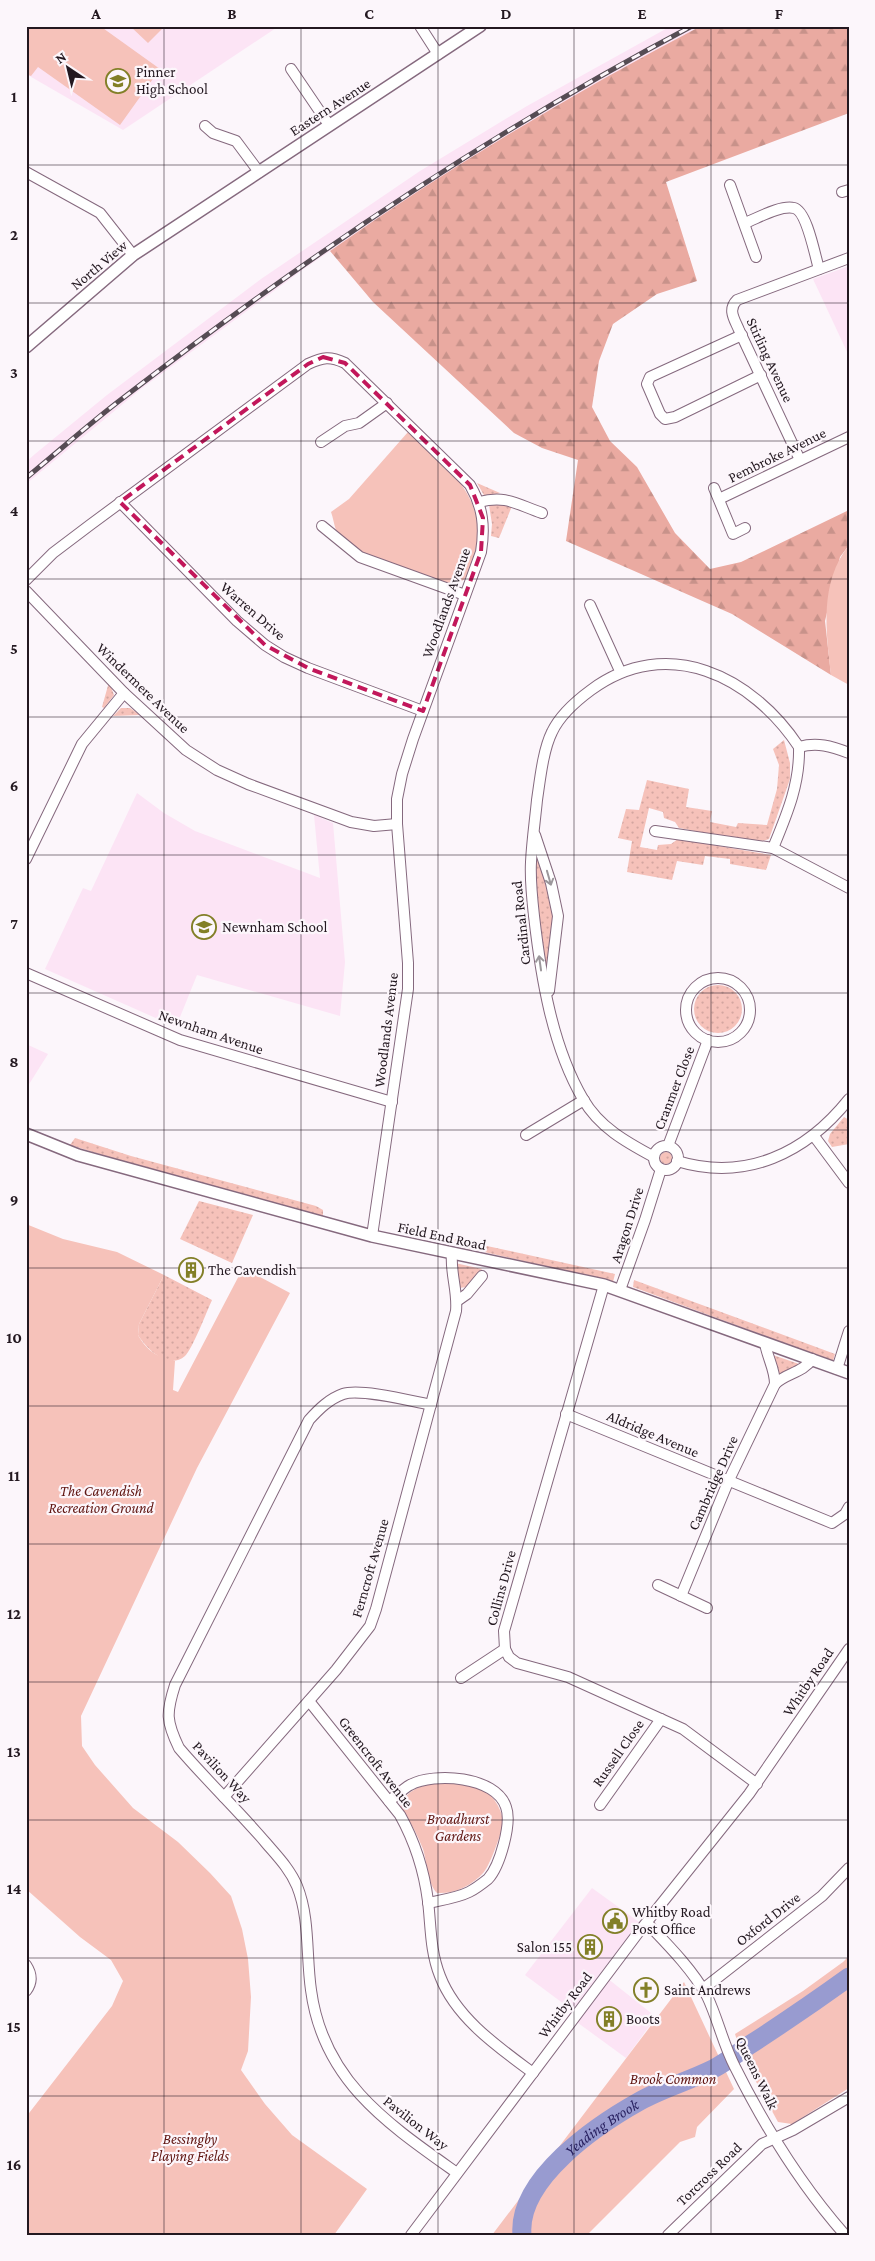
<svg xmlns="http://www.w3.org/2000/svg" width="875" height="2261" font-family="'Crimson Pro',serif">
<style>
.built{fill:#fce4f5}
.grass{fill:url(#grass-dots)}
.forest{fill:url(#forest-firs)}
.park{fill:#f6c2ba}
.lines{fill:none;stroke-linecap:round;stroke-linejoin:round}
.river{stroke:#989bd0;stroke-width:19}
.minor-casing{stroke:#85697e;stroke-width:12}
.tertiary-casing{stroke:#85697e;stroke-width:14}
.minor{stroke:#fff;stroke-width:10}
.tertiary{stroke:#fff;stroke-width:11}
.rail-casing{stroke:#564c54;stroke-width:5}
.rail{stroke:#fcf6fb;stroke-width:3;stroke-dasharray:9;stroke-linecap:butt}
.oneway{stroke:#9c979b}
.marked{fill:none;stroke:#c2185b;stroke-width:4;stroke-dasharray:10 6;stroke-linejoin:round}
.grid{fill:none;stroke:#231820;stroke-width:1;stroke-opacity:0.55}
.labels{text-anchor:middle;dominant-baseline:central;stroke-width:4.5;stroke-linejoin:round;paint-order:stroke}
.poi-label{font-size:15px;fill:#231820;stroke:#fcf6fb;text-anchor:start}
.street-label{font-size:15px;fill:#231820;stroke:#fcf6fb}
.park-label{font-size:15px;font-style:italic;fill:#601511;stroke:#fcf6fb}
.water-label{font-size:16px;font-style:italic;fill:#261f5e;stroke:#fcf6fb}
.neatline{fill:none;stroke:#231820;stroke-width:2}
.grid-label{font-size:16px;text-anchor:middle;font-weight:bold;fill:#231820}
</style>
<defs>
<pattern id="grass-dots" width="8" height="8" patternUnits="userSpaceOnUse" patternTransform="scale(1.25)"><rect width="8" height="8" fill="#f6c2ba"/><path d="M2 2h.1M6 6h.1" fill="none" stroke="#d3a6a0" stroke-width="1.8" stroke-linecap="round"/></pattern>
<pattern id="forest-firs" width="22" height="20" patternUnits="userSpaceOnUse" patternTransform="scale(1.25)"><rect width="22" height="20" fill="#eaaaa1"/><path d="M5 1l3.5 6h-7zM16 11l3.5 6h-7z" fill="#c8928a"/></pattern>
</defs>
<rect width="100%" height="100%" fill="#fcf6fb"/>
<g class="built">
<path d="M26 26H279L123 130 26 74Z"/>
<path d="M671 26H701L555 107 365 227 301 271 141 389 26 484V462L35 454 107 395 261 279 420 171 527 106Z"/>
<path d="M849 266V356L813 279Z"/>
<path d="M137 793 164 813 195 831 320 878 314 815 333 823 345 962 340 1016 197 975 176 1027 45 969 83 888 91 891Z"/>
<path d="M26 1044 48 1054 26 1089Z"/>
<path d="M592 1888 639 1922 572 2010 525 1975Z"/>
<path d="M607 1978 656 2017 626 2058 574 2020Z"/>
</g>
<g class="grass">
<path d="M477 483 500 493 485 497Z"/>
<path d="M498 503 512 506 499 538 491 536 492 524 489 505Z"/>
<path d="M109 682 114 695 104 708 102 707Z"/>
<path d="M121 708H130L140 715 113 716Z"/>
<path d="M784 740 790 763V779L769 839C756 846 697 831 679 828L675 822 664 818 663 812 649 808 640 847 657 850 658 845 671 844 678 839 771 855 766 870 730 864V859L705 856 703 865 677 861 672 880 627 872 632 841 618 838 626 809 639 810 647 780 689 789 686 807 712 811 710 822 736 827 738 823 767 825 777 789 779 765 773 749Z"/>
<path d="M535 854H537L554 913 547 968H544L536 900Z"/>
<circle cx="718" cy="1009" r="24"/>
<path d="M844 1117 849 1120V1144L832 1147 828 1141 830 1134Z"/>
<path d="M75 1138 131 1156 316 1206 323 1210V1216L122 1161 70 1145Z"/>
<circle cx="666" cy="1158" r="6"/>
<path d="M199 1201 253 1215 232 1263 180 1239Z"/>
<path d="M455 1239 615 1274 613 1282 454 1245Z"/>
<path d="M455 1263 482 1269 467 1287 459 1288Z"/>
<path d="M164 1275 212 1300C207 1311 192 1350 185 1356 168 1371 146 1348 138 1335L139 1324Z"/>
<path d="M634 1280 835 1354 833 1361 633 1287Z"/>
<path d="M770 1354 802 1365 778 1374Z"/>
</g>
<path class="forest" d="M701 26H849V113L666 182 697 281 657 294 613 324 599 361 592 407 610 441 637 467 675 533 710 569 741 562 849 510V545L840 557 825 621 831 675 732 614 566 541 578 460 542 448 514 433 373 302 330 251C448 168 573 93 701 26Z"/>
<g class="park">
<path d="M26 26H100L160 69 120 125 38 67 31 76 26 74Z"/>
<path d="M130 26H165L148 43Z"/>
<path d="M408 432C442 464 483 490 477 542 476 555 470 568 465 579L455 585H450C422 575 351 556 336 530 334 525 333 517 331 512L349 499Z"/>
<path d="M849 545V685L831 675C826 631 819 583 849 545Z"/>
<path d="M26 1224 63 1239 117 1252 164 1275 139 1324 138 1335C147 1351 157 1357 175 1361L173 1390 178 1392 243 1268 290 1293 197 1468 81 1716 82 1746 95 1765 133 1808 178 1842 210 1873 231 1896 242 1929 248 1959 251 1997 248 2051 241 2070 265 2104 292 2135 367 2189 334 2235H26V2117L112 2006 123 1981 111 1960 80 1937 26 1889Z"/>
<path d="M433 1783C449 1783 468 1784 483 1790 493 1794 502 1810 503 1821 503 1830 490 1865 484 1872 472 1886 454 1894 437 1893 428 1885 427 1862 423 1849 417 1834 410 1820 400 1808 405 1791 418 1787 433 1783Z"/>
<path d="M849 1956V2088L792 2124 778 2122 742 2056 735 2034 803 1991 843 1962Z"/>
<path d="M684 1982 734 2089 697 2127 695 2137 680 2142 587 2235H492Z"/>
</g>
<g class="lines">
<path class="river" id="s1" d="M522 2235C517 2179 597 2125 640 2101 663 2088 689 2081 713 2069 726 2062 739 2052 751 2044 785 2022 817 2000 849 1977"/>
<defs>
<g id="minor">
<path d="M420 26 438 54"/>
<path d="M291 69 329 125"/>
<path d="M205 126 213 133 236 141 259 172"/>
<path d="M26 172 100 213 133 255"/>
<path d="M730 185 756 257"/>
<path d="M842 192 849 190"/>
<path d="M745 223C758 218 780 205 794 208 807 211 815 256 819 269"/>
<path d="M742 335 650 377 647 384 660 414 665 419 675 417 761 375"/>
<path d="M321 442 345 426 359 423 387 403"/>
<path d="M800 460 739 330C735 320 727 310 737 300L849 258"/>
<path d="M714 488 733 534 745 528"/>
<path d="M719 499 849 437"/>
<path d="M120 502 237 621 265 645 284 657 308 668 423 711"/>
<path d="M479 502C506 495 516 504 542 513"/>
<path d="M322 526 360 557 465 595"/>
<path d="M26 580 53 553 90 525 308 364C323 357 330 356 345 363L470 485C483 507 485 527 481 552L413 739 402 774 397 799V824L408 963V989L372 1236"/>
<path d="M26 591 124 693 186 750 217 770 248 784 351 822 374 826 397 824"/>
<path d="M590 605 620 671"/>
<path d="M799 747C817 742 831 746 849 753"/>
<path d="M655 831 773 848C787 814 800 784 799 747"/>
<path d="M535 835 551 883 558 916 549 991"/>
<path d="M773 848 849 888"/>
<path d="M26 859 82 744 124 693"/>
<path d="M26 973 180 1040 392 1102"/>
<circle cx="718" cy="1010" r="32"/>
<path d="M526 1135 584 1100"/>
<path d="M814 1136 849 1183"/>
<path d="M668 1146 708 1040"/>
<circle cx="666" cy="1158" r="12"/>
<path d="M654 1157C626 1142 599 1127 583 1099 552 1046 541 977 534 916 532 898 530 880 531 862 532 841 535 821 537 800 540 780 543 750 552 732 560 715 576 701 591 690 667 634 752 676 799 747"/>
<path d="M677 1161C746 1182 806 1153 849 1099"/>
<path d="M604 1285 504 1631 505 1649 509 1657 517 1663 568 1677 683 1729 757 1784"/>
<path d="M620 1290 645 1220 661 1169"/>
<path d="M457 1301 467 1294 482 1276"/>
<path d="M837 1369 849 1331"/>
<path d="M775 1384C786 1373 803 1373 812 1359"/>
<path d="M431 1405C411 1401 360 1388 343 1394 329 1399 319 1409 309 1420L175 1685C166 1713 166 1721 179 1748 207 1781 238 1810 266 1843 277 1856 290 1869 297 1886 310 1918 306 1956 311 1990 323 2081 388 2124 457 2173"/>
<path d="M566 1414 832 1523 845 1514 849 1507"/>
<path d="M658 1585 707 1608"/>
<path d="M681 1596 728 1482 775 1384C775 1369 767 1357 765 1343"/>
<path d="M461 1678 505 1649"/>
<path d="M309 1701 400 1815C415 1842 424 1870 428 1901 431 1926 430 1951 440 1976 456 2018 498 2047 533 2073"/>
<path d="M224 1797 336 1670 370 1626 376 1609 456 1311C458 1291 450 1273 452 1253"/>
<path d="M389 1801C396 1796 403 1789 410 1785 434 1772 496 1776 506 1807 512 1823 500 1866 488 1879 483 1883 475 1889 469 1892 457 1898 441 1900 428 1903"/>
<path d="M600 1805 661 1719"/>
<path d="M647 1923C668 1945 692 1969 707 1996 718 2019 723 2044 735 2067 765 2127 800 2184 845 2235"/>
<path d="M26 1965C32 1974 32 1983 26 1991"/>
<path d="M703 1989 822 1896 849 1868"/>
<path d="M411 2235 638 1933 749 1794 849 1649"/>
<path d="M668 2235 762 2144 793 2130 849 2097"/>
</g>
<g id="tertiary">
<path d="M26 347 133 255 480 26"/>
<path d="M26 1134 78 1155 372 1236 604 1285 849 1373"/>
</g>
</defs>
<use href="#minor" class="minor-casing"/>
<use href="#tertiary" class="tertiary-casing"/>
<use href="#minor" class="minor"/>
<use href="#tertiary" class="tertiary"/>
<defs>
<path id="rail" d="M26 478C59 451 90 423 123 398 303 259 491 132 692 26"/>
</defs>
<use href="#rail" class="rail-casing"/>
<use href="#rail" class="rail"/>
</g>
<defs><path id="oneway-shaft" d="M-6 0H5M1.5-3L5.5 0L1.5 3" fill="none" stroke-width="1.6" stroke-linecap="round" stroke-linejoin="round" transform="scale(1.25)"/></defs>
<g class="oneway">
<use href="#oneway-shaft" transform="translate(549 878) rotate(74)"/>
<use href="#oneway-shaft" transform="translate(540 963) rotate(-98)"/>
</g>
<path class="marked" d="M323 357 345 363 470 485 483 518 481 552 423 711 308 668 265 645 120 502 308 364Z"/>
<path class="grid" d="M164 26V2235M301 26V2235M438 26V2235M574 26V2235M711 26V2235M26 165H849M26 303H849M26 441H849M26 579H849M26 717H849M26 855H849M26 993H849M26 1130H849M26 1268H849M26 1406H849M26 1544H849M26 1682H849M26 1820H849M26 1958H849M26 2096H849"/>
<defs>
<symbol id="school-ring" viewBox="-11 -11 22 22"><circle r="9.5" fill="#fcf6fb" stroke="#827f27" stroke-width="1.5"/><path d="M0-5L7-2L0 1L-7-2ZM-4 1L0 2.5L4 1V4Q0 6-4 4Z" fill="#827f27"/></symbol>
<symbol id="building-ring" viewBox="-11 -11 22 22"><circle r="9.5" fill="#fcf6fb" stroke="#827f27" stroke-width="1.5"/><path d="M-4-6H4V6H1V3H-1V6H-4ZM-2.5-4.3h1.7v1.8h-1.7ZM.8-4.3h1.7v1.8H.8ZM-2.5-1h1.7V.8h-1.7ZM.8-1h1.7V.8H.8Z" fill="#827f27"/></symbol>
<symbol id="civic-ring" viewBox="-11 -11 22 22"><circle r="9.5" fill="#fcf6fb" stroke="#827f27" stroke-width="1.5"/><path d="M-.6-6.5H3V-4.5H.6V-3L4-1V1h2V6H-6V1h2V-1L-.6-3ZM-1.2 2.5V6h2.4V2.5Z" fill="#827f27"/></symbol>
<symbol id="church-ring" viewBox="-11 -11 22 22"><circle r="9.5" fill="#fcf6fb" stroke="#827f27" stroke-width="1.5"/><path d="M-1.2-6h2.4v3.5h3.3v2.4h-3.3V6h-2.4V-.1h-3.3v-2.4h3.3Z" fill="#827f27"/></symbol>
</defs>
<g fill-rule="evenodd">
<use href="#school-ring" x="104" y="67" width="28" height="28"/>
<use href="#school-ring" x="190" y="913" width="28" height="28"/>
<use href="#building-ring" x="177" y="1256" width="28" height="28"/>
<use href="#civic-ring" x="601" y="1907" width="28" height="28"/>
<use href="#building-ring" x="576" y="1933" width="28" height="28"/>
<use href="#church-ring" x="632" y="1976" width="28" height="28"/>
<use href="#building-ring" x="595" y="2005" width="28" height="28"/>
</g>
<g class="labels">
<g class="poi-label">
<text x="136" y="72">Pinner<tspan x="136" dy="17">High School</tspan></text>
<text x="222" y="927">Newnham School</text>
<text x="208" y="1270">The Cavendish</text>
<text x="632" y="1912">Whitby Road<tspan x="632" dy="17">Post Office</tspan></text>
<text x="572" y="1947" text-anchor="end">Salon 155</text>
<text x="664" y="1990">Saint Andrews</text>
<text x="626" y="2019">Boots</text>
</g>
<g class="street-label">
<text transform="translate(330 107) rotate(-33)">Eastern Avenue</text>
<text transform="translate(99 265) rotate(-40)">North View</text>
<text transform="translate(770 360) rotate(65)">Stirling Avenue</text>
<text transform="translate(777 455) rotate(-26)">Pembroke Avenue</text>
<text transform="translate(446 603) rotate(-70)">Woodlands Avenue</text>
<text transform="translate(253 611) rotate(41)">Warren Drive</text>
<text transform="translate(143 688) rotate(44)">Windermere Avenue</text>
<text transform="translate(521 923) rotate(-96)">Cardinal Road</text>
<text transform="translate(386 1030) rotate(-83)">Woodlands Avenue</text>
<text transform="translate(211 1032) rotate(19)">Newnham Avenue</text>
<text transform="translate(674 1088) rotate(-69)">Cranmer Close</text>
<text transform="translate(627 1225) rotate(-72)">Aragon Drive</text>
<text transform="translate(442 1236) rotate(12)">Field End Road</text>
<text transform="translate(653 1434) rotate(23)">Aldridge Avenue</text>
<text transform="translate(713 1483) rotate(-66)">Cambridge Drive</text>
<text transform="translate(370 1568) rotate(-74)">Ferncroft Avenue</text>
<text transform="translate(501 1588) rotate(-75)">Collins Drive</text>
<text transform="translate(808 1682) rotate(-56)">Whitby Road</text>
<text transform="translate(618 1753) rotate(-55)">Russell Close</text>
<text transform="translate(376 1762) rotate(52)">Greencroft Avenue</text>
<text transform="translate(222 1772) rotate(47)">Pavilion Way</text>
<text transform="translate(768 1919) rotate(-38)">Oxford Drive</text>
<text transform="translate(565 2005) rotate(-53)">Whitby Road</text>
<text transform="translate(757 2073) rotate(64)">Queens Walk</text>
<text transform="translate(416 2123) rotate(38)">Pavilion Way</text>
<text transform="translate(709 2174) rotate(-44)">Torcross Road</text>
</g>
<g class="park-label">
<text x="101" y="1491">The Cavendish<tspan x="101" dy="17">Recreation Ground</tspan></text>
<text x="458" y="1819">Broadhurst<tspan x="458" dy="17">Gardens</tspan></text>
<text x="673" y="2079">Brook Common</text>
<text x="190" y="2139">Bessingby<tspan x="190" dy="17">Playing Fields</tspan></text>
</g>
<g class="water-label">
<text stroke="none"><textPath href="#s1" startOffset="140">Yeading Brook</textPath></text>
</g>
</g>
<rect width="875" height="2261" fill="none" stroke="#fcf6fb" stroke-width="55"/>
<g transform="translate(68 68) rotate(325)" stroke="#fcf6fb" stroke-width="4" paint-order="stroke">
<path d="M0-4L9 19L0 12L-9 19Z" fill="#231820"/>
<text y="-8" font-size="14" font-weight="bold" text-anchor="middle" fill="#231820">N</text>
</g>
<rect x="28" y="28" width="820" height="2206" class="neatline"/>
<g class="grid-label">
<text x="96" y="19">A</text>
<text x="232" y="19">B</text>
<text x="369" y="19">C</text>
<text x="506" y="19">D</text>
<text x="642" y="19">E</text>
<text x="779" y="19">F</text>
<text x="14" y="102">1</text>
<text x="14" y="240">2</text>
<text x="14" y="378">3</text>
<text x="14" y="516">4</text>
<text x="14" y="654">5</text>
<text x="14" y="791">6</text>
<text x="14" y="929">7</text>
<text x="14" y="1067">8</text>
<text x="14" y="1205">9</text>
<text x="14" y="1343">10</text>
<text x="14" y="1481">11</text>
<text x="14" y="1619">12</text>
<text x="14" y="1757">13</text>
<text x="14" y="1894">14</text>
<text x="14" y="2032">15</text>
<text x="14" y="2170">16</text>
</g>
</svg>
